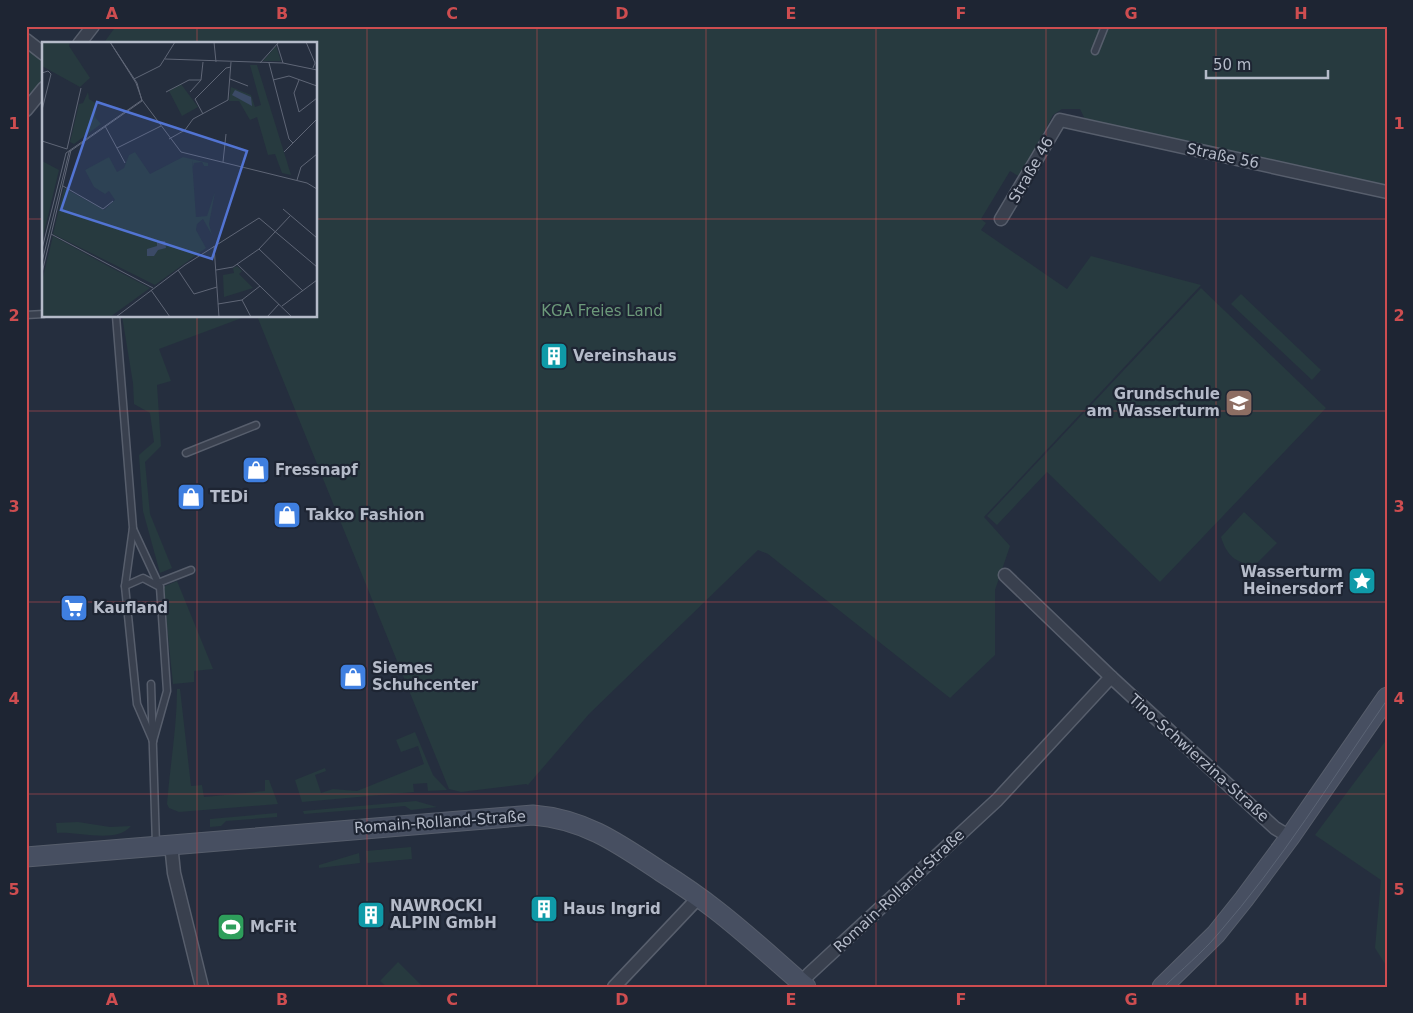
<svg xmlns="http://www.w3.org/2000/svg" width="1413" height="1013" font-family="'DejaVu Sans',sans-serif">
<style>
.green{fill:#273a3f}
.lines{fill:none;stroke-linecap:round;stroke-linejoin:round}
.service-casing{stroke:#575e6c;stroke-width:9}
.minor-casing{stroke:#575e6c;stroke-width:15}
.secondary-casing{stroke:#575e6c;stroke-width:21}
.service{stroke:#39404e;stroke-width:6}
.minor{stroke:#39404e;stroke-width:12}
.secondary{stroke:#474f61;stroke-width:19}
.tram{stroke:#5b6475;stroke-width:1}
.grid{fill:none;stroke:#ce4d50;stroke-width:1;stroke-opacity:0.55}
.labels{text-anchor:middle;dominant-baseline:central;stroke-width:4.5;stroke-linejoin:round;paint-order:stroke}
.street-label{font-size:15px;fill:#b5bbc9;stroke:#1e2533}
.park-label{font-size:15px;fill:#6c997a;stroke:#1e2533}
.poi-label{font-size:15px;font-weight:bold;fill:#b5bbc9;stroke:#1e2533;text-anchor:start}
.inset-road{fill:none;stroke:#5f6676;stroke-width:1}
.view{fill:#5274d3;fill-opacity:0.15;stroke:#5274d3;stroke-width:2.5}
.inset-edge{fill:none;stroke:#b5bbc9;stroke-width:2.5}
.neatline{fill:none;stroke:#ce4d50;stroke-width:2}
.grid-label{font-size:16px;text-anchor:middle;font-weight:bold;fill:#ce4d50}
</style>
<rect width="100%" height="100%" fill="#252e3e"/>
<g class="green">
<path d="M116 26H1387V187L1085 119 1080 109H1062L1053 115 1020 177 1010 171 981 219 986 223 981 230 1067 289 1091 256 1201 285 984 517 1010 546 995 590V655L950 698 768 554 758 550 589 714 528 785 526 784 461 792 449 789 257 316H316V44H103Z"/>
<path d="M26 48 44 62C44 78 44 87 27 94Z"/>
<path d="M1201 288 1326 408 1160 582 1047 472 997 525 987 516Z"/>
<path d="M1241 294 1321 370 1312 380 1231 304Z"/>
<path d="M122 316H247L159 349 171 381 157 385 161 446 145 462 150 514 172 568 160 573 143 511 139 455 154 442 150 413 134 404 133 383Z"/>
<path d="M1244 512 1277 543 1254 566C1235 562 1227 556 1221 537Z"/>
<path d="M177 581 213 669 194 671V682L173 684 163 587Z"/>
<path d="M177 689H180L191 786 202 785 204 797 265 791V780H269L278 804 179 812 169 808 167 804C170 765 177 727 177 689Z"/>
<path d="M415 732 433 775 447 790 428 791 427 783 413 784 414 792 302 802 295 780 325 768 326 771 315 775 321 793 333 789 357 791 424 764 418 746 401 752 396 740Z"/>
<path d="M1387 739V967L1375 948 1381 880 1315 835Z"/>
<path d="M416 801 437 807 411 810 405 806 304 814 303 811Z"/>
<path d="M277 813V817L226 821 221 826 210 827V819Z"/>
<path d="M78 822 110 827 131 826C116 844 78 831 57 833L56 823Z"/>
<path d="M411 847 412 859 367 863 366 851Z"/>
<path d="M359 853 360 863 319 868V865Z"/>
<path d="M398 962 423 987H387L380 981Z"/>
</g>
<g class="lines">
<defs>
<g id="service">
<path d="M1095 51 1105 26"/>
<path d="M26 315 44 314"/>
<path d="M116 316 133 528 125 586 137 704 153 741"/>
<path d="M186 453 256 425"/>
<path d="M133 529 160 587 167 691 153 741"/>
<path d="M158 583 191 570"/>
<path d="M125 586 143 578 160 587"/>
<path d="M151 684 156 845"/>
</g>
<g id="minor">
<path d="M26 40 44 54"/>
<path d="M79 44 93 26"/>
<path d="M26 110 44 88"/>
<path d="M1001 219 1060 120 1387 192"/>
<path d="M1005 575 1111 677 1275 828 1290 837"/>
<path d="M171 844 174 873 202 987"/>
<path d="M801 983 809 974 997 800 1111 677"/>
<path d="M614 987 699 897"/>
</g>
<g id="secondary">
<path d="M26 857 533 815C584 819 618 843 660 871 679 883 698 896 716 910 747 934 776 961 806 987"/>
<path d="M1162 987 1216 934 1244 899 1290 837 1387 697"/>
</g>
</defs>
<use href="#service" class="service-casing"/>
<use href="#minor" class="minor-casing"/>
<use href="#secondary" class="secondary-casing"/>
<use href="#service" class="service"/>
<use href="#minor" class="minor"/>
<use href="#secondary" class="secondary"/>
<path class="tram" d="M1164 987C1182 969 1202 953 1218 934 1281 862 1332 779 1387 700"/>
</g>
<path class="grid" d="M197 26V44M367 26V987M537 26V987M706 26V987M876 26V987M1046 26V987M1216 26V987M26 219H44M316 219H1387M197 316V987M26 411H1387M26 602H1387M26 794H1387"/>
<defs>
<symbol id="building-square" viewBox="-11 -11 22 22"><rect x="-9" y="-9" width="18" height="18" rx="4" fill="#0f9aa8" stroke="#1e2533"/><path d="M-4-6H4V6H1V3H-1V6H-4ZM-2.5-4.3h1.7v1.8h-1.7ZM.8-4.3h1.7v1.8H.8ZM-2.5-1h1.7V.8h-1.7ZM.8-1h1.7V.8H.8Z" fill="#fff"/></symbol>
<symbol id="school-square" viewBox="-11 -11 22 22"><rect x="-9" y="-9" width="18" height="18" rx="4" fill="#8d6e63" stroke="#1e2533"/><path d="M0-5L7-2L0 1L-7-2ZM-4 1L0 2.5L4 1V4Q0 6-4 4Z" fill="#fff"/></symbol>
<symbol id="shop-square" viewBox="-11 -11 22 22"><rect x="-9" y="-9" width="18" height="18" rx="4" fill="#3f7fe0" stroke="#1e2533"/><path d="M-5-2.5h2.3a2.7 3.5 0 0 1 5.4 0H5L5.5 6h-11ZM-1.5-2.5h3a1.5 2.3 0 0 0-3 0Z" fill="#fff"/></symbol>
<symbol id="sight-square" viewBox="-11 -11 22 22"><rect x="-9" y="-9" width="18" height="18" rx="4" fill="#0f9aa8" stroke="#1e2533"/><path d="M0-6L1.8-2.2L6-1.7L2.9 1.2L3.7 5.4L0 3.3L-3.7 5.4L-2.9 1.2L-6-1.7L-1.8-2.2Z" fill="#fff"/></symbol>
<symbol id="supermarket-square" viewBox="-11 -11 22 22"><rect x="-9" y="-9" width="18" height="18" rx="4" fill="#3f7fe0" stroke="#1e2533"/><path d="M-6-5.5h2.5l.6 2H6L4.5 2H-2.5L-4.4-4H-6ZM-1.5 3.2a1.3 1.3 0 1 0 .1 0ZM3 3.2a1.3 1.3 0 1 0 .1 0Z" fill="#fff"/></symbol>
<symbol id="stadium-square" viewBox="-11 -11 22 22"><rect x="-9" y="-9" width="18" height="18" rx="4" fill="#2e9e5b" stroke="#1e2533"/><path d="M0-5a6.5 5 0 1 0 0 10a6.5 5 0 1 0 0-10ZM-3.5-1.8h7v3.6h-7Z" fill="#fff"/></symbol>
</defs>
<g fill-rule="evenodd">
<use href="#building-square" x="538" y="340" width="32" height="32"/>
<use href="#school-square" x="1223" y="387" width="32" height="32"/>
<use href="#shop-square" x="240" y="454" width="32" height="32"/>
<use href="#shop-square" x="175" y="481" width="32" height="32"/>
<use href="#shop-square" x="271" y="499" width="32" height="32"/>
<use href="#sight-square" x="1346" y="565" width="32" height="32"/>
<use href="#supermarket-square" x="58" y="592" width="32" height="32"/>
<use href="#shop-square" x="337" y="661" width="32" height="32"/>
<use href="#building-square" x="528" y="893" width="32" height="32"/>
<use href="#building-square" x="355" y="899" width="32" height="32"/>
<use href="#stadium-square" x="215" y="911" width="32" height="32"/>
</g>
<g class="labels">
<g class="street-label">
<text transform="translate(1223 156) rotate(12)">Straße 56</text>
<text transform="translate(1031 170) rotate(-60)">Straße 46</text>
<text transform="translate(1199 758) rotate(42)">Tino-Schwierzina-Straße</text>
<text transform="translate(440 822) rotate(-4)">Romain-Rolland-Straße</text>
<text transform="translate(899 891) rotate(-43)">Romain-Rolland-Straße</text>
</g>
<g class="park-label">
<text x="602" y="311">KGA Freies Land</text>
</g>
<g class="poi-label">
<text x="573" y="356">Vereinshaus</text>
<text x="1220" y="394" text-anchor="end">Grundschule<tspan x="1220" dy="17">am Wasserturm</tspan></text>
<text x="275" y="470">Fressnapf</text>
<text x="210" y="497">TEDi</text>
<text x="306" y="515">Takko Fashion</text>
<text x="1343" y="572" text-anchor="end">Wasserturm<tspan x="1343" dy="17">Heinersdorf</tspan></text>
<text x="93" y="608">Kaufland</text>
<text x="372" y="668">Siemes<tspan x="372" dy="17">Schuhcenter</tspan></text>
<text x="390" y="906">NAWROCKI<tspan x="390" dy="17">ALPIN GmbH</tspan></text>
<text x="563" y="909">Haus Ingrid</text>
<text x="250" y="927">McFit</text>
</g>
</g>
<g transform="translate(42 42)">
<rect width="275" height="275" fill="#252e3e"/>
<path d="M0 0H28L27 4 48 36 38 45 0 24ZM234 4 239 19H221ZM208 23H215L249 133 240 131 233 112 226 113 215 75 208 78 197 59H187L189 45 209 53 213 65 219 63ZM139 42 156 65 140 74 127 49ZM46 50 47 57 55 62 53 75 59 82 32 102 28 100 37 62 41 61ZM93 110 108 132 141 115 166 121V124H162L160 120 152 121 151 125 150 118 154 175 165 174 173 150 167 182 170 193 161 177 155 182 154 188 164 206 113 243 11 192 22 146 62 168 73 158 67 149 63 152 52 145 43 128 67 115 75 130 82 126 87 113ZM0 119 17 128 0 199ZM11 194 64 223 108 246 68 275H0V239ZM195 224 200 229 197 232 211 246 182 255 181 233 192 231 191 226Z" fill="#273a3f"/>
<path d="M193 48 209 55 210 64 190 53ZM115 199H123L124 206 116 208 112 214H105V207L115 204Z" fill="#3b4a66"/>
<path class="inset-road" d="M68 0 94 41 100 58 139 110 265 141 275 147M172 0 174 20M264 0 273 21 271 26M235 2 241 21M123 17 241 21 275 28M218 21 237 0M227 21 247 97 251 101M0 31 6 29 9 32 0 68M92 37 118 24 133 0M188 37 206 44M231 38 247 34 275 44M257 38 252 51 257 70 275 56M124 50 147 38H159M148 50 159 38 161 20M161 72 153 57 184 26 189 25M63 84 83 121M127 97 143 88 151 77 186 58 189 20M0 99 25 107M75 106 119 84M25 107 39 46M242 110 275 77M181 120 184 92M255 138 259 125 275 112M21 144 61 167 71 159M241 167 275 196M9 192 111 246M172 204 177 275M0 207 24 111 100 58M217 207 261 249M0 220 27 110 100 59 95 41 68 0M195 222 250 275M136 228 152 252 175 245M174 228 191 225 217 207 248 174M0 231 29 108M109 248 128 275M200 258 209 275M176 262 200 258 218 244M240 264 275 238M74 275 143 223 217 176 275 225M225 275 237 262"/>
<path class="view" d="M55 60 205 109 170 217 19 168Z"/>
<rect width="275" height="275" class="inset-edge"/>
</g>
<rect width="1413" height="1013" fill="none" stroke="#1e2533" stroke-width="55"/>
<path d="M1206 70v8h122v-8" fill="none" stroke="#b5bbc9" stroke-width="2.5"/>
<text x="1213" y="70" font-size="15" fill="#b5bbc9" stroke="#1e2533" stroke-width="4" paint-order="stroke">50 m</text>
<rect x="28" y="28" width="1358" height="958" class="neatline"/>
<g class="grid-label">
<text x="112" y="19">A</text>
<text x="282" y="19">B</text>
<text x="452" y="19">C</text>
<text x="622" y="19">D</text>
<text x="791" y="19">E</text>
<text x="961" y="19">F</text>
<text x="1131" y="19">G</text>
<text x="1301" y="19">H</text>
<text x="14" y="129">1</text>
<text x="1399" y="129">1</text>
<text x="14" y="321">2</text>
<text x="1399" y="321">2</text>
<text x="14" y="512">3</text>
<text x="1399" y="512">3</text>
<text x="14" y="704">4</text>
<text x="1399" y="704">4</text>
<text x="14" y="895">5</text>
<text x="1399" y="895">5</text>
<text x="112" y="1005">A</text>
<text x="282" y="1005">B</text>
<text x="452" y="1005">C</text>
<text x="622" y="1005">D</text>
<text x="791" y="1005">E</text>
<text x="961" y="1005">F</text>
<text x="1131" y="1005">G</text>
<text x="1301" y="1005">H</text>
</g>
</svg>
